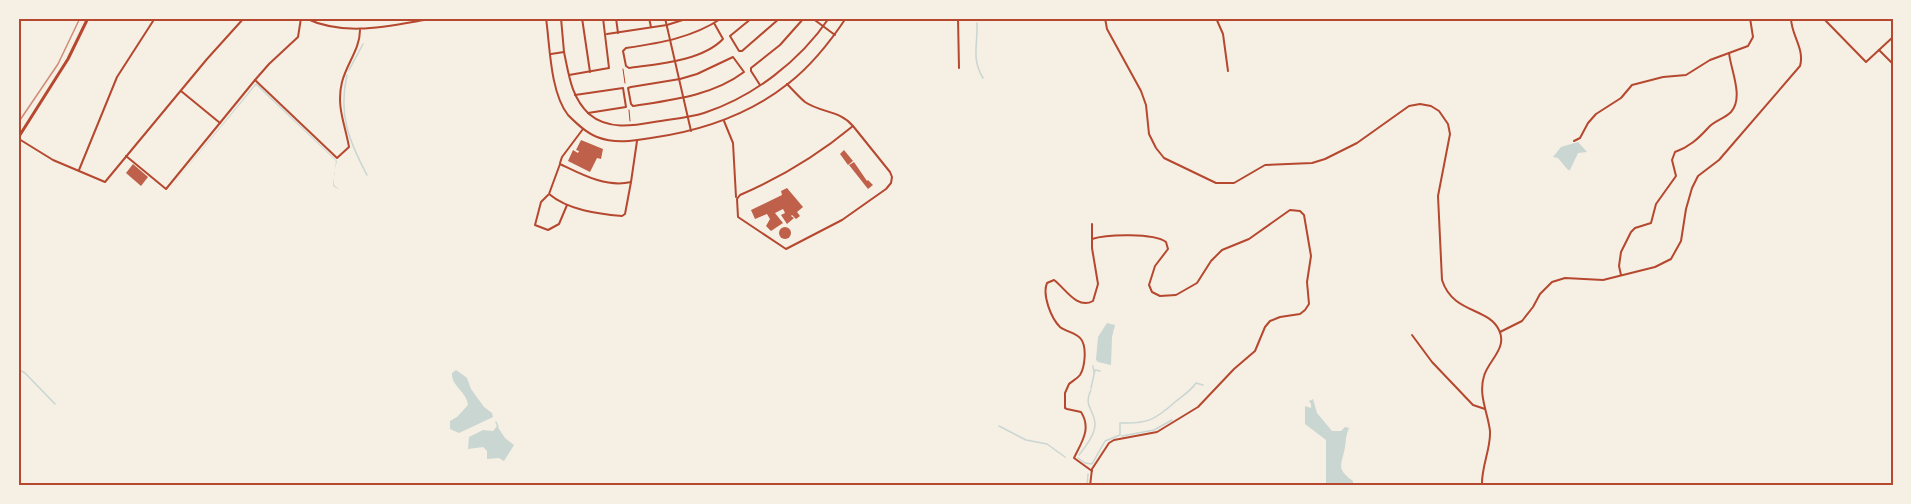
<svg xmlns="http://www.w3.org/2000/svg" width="1911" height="504" font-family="'PT Sans',sans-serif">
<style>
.water{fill:#c9d6d2}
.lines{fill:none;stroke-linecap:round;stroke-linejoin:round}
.stream{stroke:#c9d6d2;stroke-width:1.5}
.building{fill:#bf614a}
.path{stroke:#b5482f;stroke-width:1}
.minor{stroke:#b5482f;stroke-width:2}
.tertiary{stroke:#b5482f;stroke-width:2}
.trunk{stroke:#b5482f;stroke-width:3}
.rail{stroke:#cf8b77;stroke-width:1.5}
.neatline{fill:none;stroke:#b5482f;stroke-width:2}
</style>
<rect width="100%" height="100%" fill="#f6efe4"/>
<g class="water">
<path d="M256 83 337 161 334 174V185L340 190 333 186 336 161 256 85 167 192Z"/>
<path d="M1578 142 1587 152 1578 153 1570 170H1568L1558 158 1553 157 1561 147Z"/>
<path d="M1107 323 1115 325 1112 337 1111 365 1098 362 1096 360 1098 337Z"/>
<path d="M456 370 467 378 471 389 484 407 492 413 493 417 459 433 450 429V421L457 417 468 405C467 392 451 386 452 373Z"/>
<path d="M1313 399 1317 413 1332 431H1341L1345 427 1349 428C1346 435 1346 440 1345 447 1342 465 1335 468 1353 481V484L1326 486V440L1305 424V406L1311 408V404L1309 401Z"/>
<path d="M497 426 505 438 514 445 504 461 499 458 487 459V451L483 447 468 449 469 437 483 430 493 431Z"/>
</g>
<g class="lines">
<g class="stream">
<path d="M1888 18 1893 23"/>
<path d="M977 23C978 45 971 58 983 78"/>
<path d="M349 70 363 44"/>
<path d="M347 75C338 115 349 141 367 175"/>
<path d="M1093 366 1094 373"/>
<path d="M18 369 25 373 55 404"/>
<path d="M1091 388 1095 370 1100 371"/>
<path d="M496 422 498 427"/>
<path d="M999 426 1026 440 1047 444 1065 457"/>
<path d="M1122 436 1154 430 1172 420"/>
<path d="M1079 455C1085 447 1095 435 1095 424 1094 408 1083 407 1091 390"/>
<path d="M1078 458 1085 463 1092 464 1105 441 1120 435V423C1147 424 1155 420 1175 402 1182 396 1191 391 1196 383L1203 385"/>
<path d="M1087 486 1088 474"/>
</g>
</g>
<g class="building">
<path d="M581 140 603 149 601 159 597 158 590 172 568 161 573 150 578 153 579 151 576 150Z"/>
<path d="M844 150 853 161 848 165 840 154Z"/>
<path d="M854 162 867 181 868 180 873 185 868 189 849 165Z"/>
<path d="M133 164 148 177 141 186 126 173Z"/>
<path d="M787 188 803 207 797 212 800 216 796 219 792 215 791 216 794 218 787 224 781 215 785 213 783 209 775 213 783 223 771 231 766 226 770 219 767 214 755 219 751 210 782 195 781 191Z"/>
<circle cx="785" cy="233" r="6"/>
</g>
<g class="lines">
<g class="path">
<path d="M623 69 625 83"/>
<path d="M629 110 630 121"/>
</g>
<g class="minor">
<path d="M301 18 298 37 269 64 255 80 337 158 349 147C345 124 336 106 342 82 347 63 360 49 360 30"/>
<path d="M561 18 564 52"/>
<path d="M582 18 590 72"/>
<path d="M616 18 618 33"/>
<path d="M649 18 651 27"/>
<path d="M665 18 691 131"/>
<path d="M752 18 730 36 739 51H742L780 18"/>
<path d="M812 18 835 35"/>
<path d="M958 18 959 68"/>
<path d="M1216 18 1223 34 1228 71"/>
<path d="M1823 18 1866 62 1893 37"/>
<path d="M714 23 723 39C702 61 658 64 629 68L626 66 623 51 626 48C660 43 692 38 722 18"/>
<path d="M607 34 667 25 689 18"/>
<path d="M1879 50 1893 64"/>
<path d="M551 54 564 52C569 75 571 97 589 114 608 130 632 126 654 122 671 119 688 118 704 113 753 97 800 61 829 18"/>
<path d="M733 57 744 72C712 96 671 100 633 106L631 104 628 88 631 87 680 79 697 74Z"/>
<path d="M569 75 609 68 603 18"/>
<path d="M787 84C793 90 799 97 805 102 821 113 840 110 853 126L890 172 892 177 891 183 886 189 842 220 786 249 738 217 737 199 740 195C782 177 818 155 853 126"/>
<path d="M760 85 751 71V68L780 45 804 18"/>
<path d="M181 91 220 123"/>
<path d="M575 95 623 88 626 107 588 113"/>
<path d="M724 121 733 143 736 197"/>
<path d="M1574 141 1580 138 1588 123 1596 114 1621 98 1632 85 1663 77 1686 75 1710 60 1748 46 1753 37 1750 18"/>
<path d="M126 156 166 189 255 80"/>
<path d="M560 163 562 157 583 129"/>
<path d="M631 182 625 214 622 216C598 214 568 210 549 194L560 164C581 174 606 188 631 182L637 141"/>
<path d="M548 195 541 202 535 225 548 230 559 224 567 205"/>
<path d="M1621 275 1619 266 1621 252 1631 232 1635 228 1651 223 1656 204 1676 176 1672 160 1675 152C1689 147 1698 139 1708 128 1714 121 1724 119 1731 112 1744 97 1731 71 1729 53"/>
<path d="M1500 332 1522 321 1533 307 1540 294 1552 282 1565 278 1603 280 1655 267 1671 259 1681 241 1686 209 1692 188 1698 176 1719 160 1800 66C1805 49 1791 35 1791 18"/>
<path d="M1412 335 1432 362 1473 405 1485 409"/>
<path d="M1092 471 1074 458C1081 443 1092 429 1081 412L1067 409 1065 408V393L1069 384C1072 381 1077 379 1080 375 1085 367 1087 347 1081 339 1076 332 1066 332 1060 327 1051 318 1042 295 1047 283L1054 280C1065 288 1077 310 1093 301L1098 284 1092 248V224"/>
<path d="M591 485V486"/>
<path d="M1090 486 1092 469 1109 443 1114 440 1157 432 1198 407 1234 369 1255 351 1265 327 1270 321 1280 317 1300 314 1305 310 1309 304 1307 282 1311 256 1304 215 1300 211 1290 210 1249 239 1222 250 1211 261 1197 283 1176 295 1160 296 1152 292 1149 285 1155 266 1168 249 1166 242C1154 233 1107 234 1092 239"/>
</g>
<g class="tertiary">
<path d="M305 18C347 38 392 25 436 18"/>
<path d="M546 18C550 46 550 92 568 115 576 123 586 133 597 137 615 144 633 141 651 138 701 131 749 115 789 83 812 65 830 42 846 18"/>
<path d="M1105 18 1107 29 1141 91 1146 105 1149 134 1156 148 1164 158 1216 183H1234L1265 165 1312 163 1325 159 1357 143 1409 106 1420 104 1431 106 1439 111 1448 124 1450 134 1438 196 1442 280C1453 314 1488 307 1499 330 1508 348 1488 361 1484 376 1478 395 1488 413 1490 431 1491 449 1481 467 1482 486"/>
<path d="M19 139 53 160 105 182 207 59 244 18"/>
<path d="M79 170 117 77 155 18"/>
</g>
<path class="trunk" d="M18 138 68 59 88 18"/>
<path class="rail" d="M18 123 58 64 80 18"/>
</g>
<rect width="1911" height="504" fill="none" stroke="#f6efe4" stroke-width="39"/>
<rect x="20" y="20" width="1872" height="464" class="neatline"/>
</svg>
